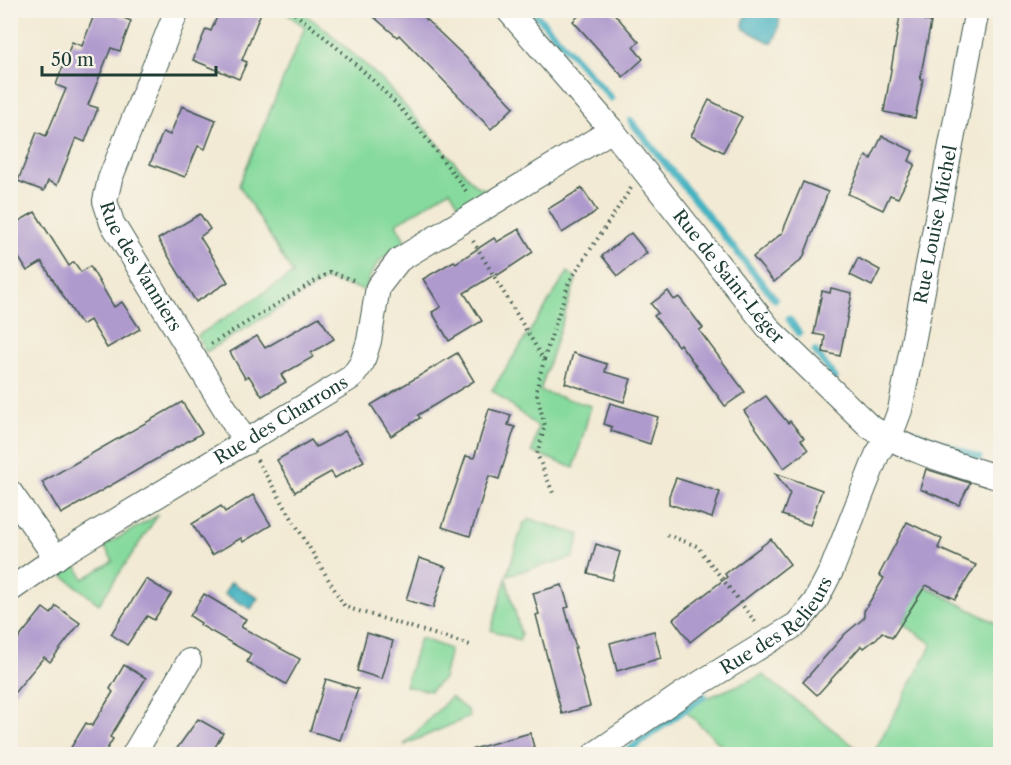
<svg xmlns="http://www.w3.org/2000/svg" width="1011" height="765" font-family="'Libre Caslon Text',serif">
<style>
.green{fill:#86da9d;stroke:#528c68;stroke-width:1.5}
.water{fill:#45b2c1;stroke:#32787a;stroke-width:1.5}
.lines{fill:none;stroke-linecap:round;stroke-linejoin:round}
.stream{stroke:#45b2c1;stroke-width:7}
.building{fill:#af9acd}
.minor-casing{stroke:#3f574c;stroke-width:26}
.path{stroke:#3f574c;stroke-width:4;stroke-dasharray:1.5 4.5;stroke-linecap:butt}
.minor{stroke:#fff;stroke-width:24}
.labels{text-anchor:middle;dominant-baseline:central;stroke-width:6;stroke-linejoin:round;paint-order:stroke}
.street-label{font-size:18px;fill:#1f3d34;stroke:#f7f3e8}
</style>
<rect width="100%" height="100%" fill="#f7f3e8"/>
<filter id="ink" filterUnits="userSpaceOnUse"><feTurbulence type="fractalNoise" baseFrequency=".0167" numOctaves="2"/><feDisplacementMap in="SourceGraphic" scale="12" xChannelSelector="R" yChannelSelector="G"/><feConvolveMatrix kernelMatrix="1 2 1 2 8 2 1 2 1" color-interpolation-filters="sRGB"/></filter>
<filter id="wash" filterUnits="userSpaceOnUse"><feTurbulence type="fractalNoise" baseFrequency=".008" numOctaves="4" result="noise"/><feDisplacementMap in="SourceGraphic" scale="24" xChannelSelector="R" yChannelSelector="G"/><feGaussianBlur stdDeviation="1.35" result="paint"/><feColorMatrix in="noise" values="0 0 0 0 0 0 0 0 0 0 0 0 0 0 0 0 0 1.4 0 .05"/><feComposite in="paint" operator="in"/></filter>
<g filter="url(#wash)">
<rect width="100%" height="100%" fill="#f2ead4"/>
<g class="green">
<path d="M283 11H300L325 29 381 79 476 186 487 189 461 208 450 190 396 224 406 242C382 258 374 261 365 290L326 280 206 352 197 336 293 274 239 185 305 27Z"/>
<path d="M568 272 576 279 540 391 591 406 574 468 532 452 538 427 492 390Z"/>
<path d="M158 515 99 604 61 574 75 564 84 579 113 561 104 546Z"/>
<path d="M530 519 580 535 573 558 507 575 523 524Z"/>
<path d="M506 578 521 635 519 640 491 630Z"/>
<path d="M915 581 1000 625V754H873L932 644 902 623 909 611Z"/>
<path d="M420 638 450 649 443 679 430 691 405 686Z"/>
<path d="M763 675 864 754H730L686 711 702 700Z"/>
<path d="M451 697 468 711 469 717 404 745Z"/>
</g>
<g class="water">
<path d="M746 11C758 10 783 5 779 24 778 30 777 36 773 42H769L744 29 743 25Z"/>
<path d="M231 582 258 598 251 609 224 594Z"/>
</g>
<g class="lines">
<g class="stream">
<path d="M532 10 611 98"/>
<path d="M631 121 775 299"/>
<path d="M789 319 799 333"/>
<path d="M815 351 835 378"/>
<path d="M909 430 979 458"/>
<path d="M623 754 704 696"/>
</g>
</g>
<g id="blocks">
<g class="building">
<path d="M96 10H105L131 21 120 51 111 48 88 105 98 108 85 142 76 138 57 185 48 181 44 191 18 181 37 132 46 136 66 89 56 85 72 42 82 46Z"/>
<path d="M220 10H262L242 60 247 62 239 79 193 60 206 29 211 31Z"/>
<path d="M366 10H416L482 73 514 107 491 129 399 35 397 37Z"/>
<path d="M585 10H611L639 42 633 47 643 59 623 77 573 21Z"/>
<path d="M901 10H927L925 21 931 22 920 79H923L915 118 884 112Z"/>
<path d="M709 100 742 117 723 152 691 136Z"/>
<path d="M182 106 216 120 205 149 198 146 185 177 150 164 163 132 170 135Z"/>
<path d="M882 136 913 151 909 161 915 164 898 198 890 195 883 210 848 194 866 156 871 159Z"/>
<path d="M803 182 828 192 803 258 774 282 753 257 782 233Z"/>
<path d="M582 188 597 211 562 233 548 209Z"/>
<path d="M35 212 69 266 74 262 81 272 90 266 114 307 122 302 140 329 107 348 90 320 82 325 78 320 42 262 27 271 10 243V226Z"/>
<path d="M200 214 210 229 200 237 228 282 196 302 158 239Z"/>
<path d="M519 229 533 252 498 275 497 273 464 293 482 321 449 341 432 312 441 307 423 279 454 261 456 263 494 238 497 242Z"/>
<path d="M631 233 647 253 618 276 602 256Z"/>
<path d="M858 258 880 270 872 286 850 275Z"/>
<path d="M831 288 852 293 840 356 823 352 825 336 814 334 822 291 830 293Z"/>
<path d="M668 291 674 300 679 297 703 328 699 330 745 392 725 406 680 344 678 346 654 316 658 313 651 304Z"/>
<path d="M319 317 334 339 311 353 313 357 281 375 286 382 262 396 249 376 245 378 230 352 257 336 265 348Z"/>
<path d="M457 353 474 381 418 415 420 418 391 436 371 405Z"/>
<path d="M573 353 607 364 605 372 631 379 624 402 565 383Z"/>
<path d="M766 396 777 410 788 423 790 421 804 438 801 440 808 450 784 468 744 411Z"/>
<path d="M182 402 202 433 61 514 42 482Z"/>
<path d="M610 403 658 417 650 444 611 431 612 427 604 424Z"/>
<path d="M489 409 511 415 508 425 515 427 499 479 489 476 470 536 442 527 466 456 474 458Z"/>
<path d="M345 431 364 461 335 478 331 472 295 492 277 460 311 440 316 447Z"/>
<path d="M926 469 970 483 959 505 920 489Z"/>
<path d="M775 473 822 490 810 525 782 515 790 493Z"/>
<path d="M676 478 720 492 712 518 669 504V496Z"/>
<path d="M253 495 271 525 243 542 241 538 212 555 192 524 221 506 225 512Z"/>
<path d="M907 522 942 539 938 548 976 565 955 599 926 585 892 638 882 632 877 638 864 648 861 646 817 695 803 682 845 634 864 618V611L884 578 879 575Z"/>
<path d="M771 539 790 564 690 642 673 619 727 577 725 574Z"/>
<path d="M596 544 620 552 612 580 588 573Z"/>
<path d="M419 558 446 567 433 608 406 600Z"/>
<path d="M146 579 171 594 154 620 147 616 127 645 111 634Z"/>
<path d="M562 585 569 607 565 608 576 648H574L590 706 562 714 536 615 539 614 533 593Z"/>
<path d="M204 594 246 619 241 627 300 659 286 684 247 662 251 654 200 625 201 623 190 616Z"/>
<path d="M56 606 80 623 50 662 44 657 10 698V649L43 608 51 614Z"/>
<path d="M654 631 661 658 617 671 610 643Z"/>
<path d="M367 633 393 641 382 679 357 671Z"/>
<path d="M124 665 146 678 110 737 113 739 104 754H67L86 723 92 726 113 692 110 689Z"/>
<path d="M326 679 358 689 340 740 310 731Z"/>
<path d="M198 719 223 733 211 754H173Z"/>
<path d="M530 733 536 754H473V749Z"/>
</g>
</g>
</g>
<g filter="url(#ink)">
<use href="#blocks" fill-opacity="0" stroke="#3f574c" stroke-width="1.5"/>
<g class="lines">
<defs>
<g id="minor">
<path id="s1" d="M177 10 110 179 105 201 112 223 246 443"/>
<path id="s2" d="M508 10 612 130 771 331 869 426C909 452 956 464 1000 478"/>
<path d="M10 492 56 558"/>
<path id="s3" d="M10 590 63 553 352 377 362 363 369 341 378 287 399 260 612 130"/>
<path d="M134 754 189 661"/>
<path id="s4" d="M595 754 684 693 797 624 815 602 832 569 877 455 894 426 900 410 977 10"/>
</g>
</defs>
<use href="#minor" class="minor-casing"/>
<g class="path">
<path d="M290 10C335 44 379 83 416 126 434 147 450 170 467 192"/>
<path d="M473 241 544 360 536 391 545 426 537 454 553 493"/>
<path d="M211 344 330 272 356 281"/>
<path d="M544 359 569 282 631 188"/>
<path d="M257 460 345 607 470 645"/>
<path d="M667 535 697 546 756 623"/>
</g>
<use href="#minor" class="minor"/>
</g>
</g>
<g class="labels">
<g class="street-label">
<text stroke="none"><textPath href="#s4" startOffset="668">Rue Louise Michel</textPath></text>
<text stroke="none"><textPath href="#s1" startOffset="279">Rue des Vanniers</textPath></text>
<text stroke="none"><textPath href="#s2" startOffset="346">Rue de Saint-Léger</textPath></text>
<text stroke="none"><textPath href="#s3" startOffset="320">Rue des Charrons</textPath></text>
<text stroke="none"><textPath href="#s4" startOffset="224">Rue des Relieurs</textPath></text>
</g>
</g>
<rect width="1011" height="765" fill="none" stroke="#f7f3e8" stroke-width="36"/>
<path d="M42 66v9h174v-9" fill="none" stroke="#1f3d34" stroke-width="3"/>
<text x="51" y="66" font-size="18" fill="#1f3d34" stroke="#f7f3e8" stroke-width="4.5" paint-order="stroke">50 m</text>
</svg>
